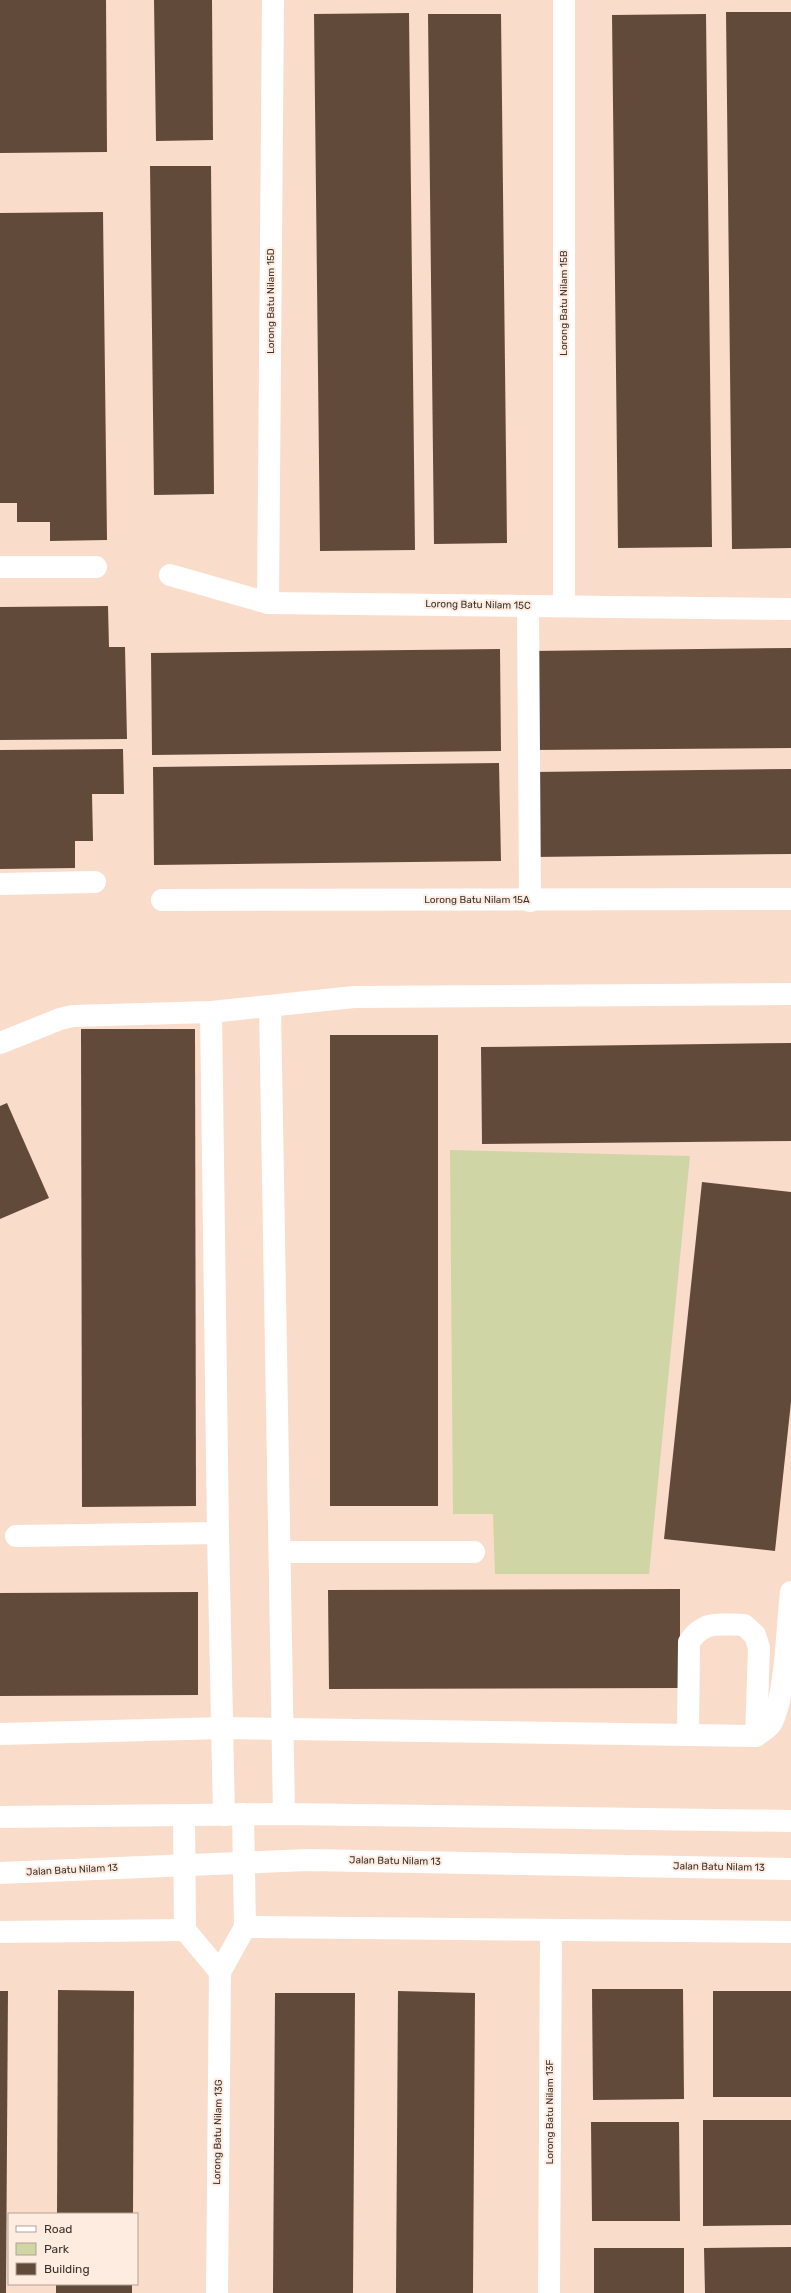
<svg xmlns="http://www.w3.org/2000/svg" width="791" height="2293" font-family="Rubik,sans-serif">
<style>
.green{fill:#d0d5a5}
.building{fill:#624a3b}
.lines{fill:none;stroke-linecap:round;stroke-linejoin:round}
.minor{stroke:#fff;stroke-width:22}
.labels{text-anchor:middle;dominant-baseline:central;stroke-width:4;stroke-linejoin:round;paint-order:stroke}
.street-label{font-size:10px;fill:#3c312a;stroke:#feece1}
</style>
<rect width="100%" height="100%" fill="#fadccb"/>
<path class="green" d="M450 1150 690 1156 649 1574H495L493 1514H453Z"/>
<g class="building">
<path d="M0 0H106L107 152 0 153Z"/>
<path d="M154 0H212L213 140 156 141Z"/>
<path d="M726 12H791V548L732 549Z"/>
<path d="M409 13 415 550 320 551 314 14Z"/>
<path d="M428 14H501L507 543 434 544Z"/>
<path d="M706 14 712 547 618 548 612 15Z"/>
<path d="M150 166H211L214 494 154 495Z"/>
<path d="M103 212 107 540 50 541V522H17V503H0V213Z"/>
<path d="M108 606 109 647H125L127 739 0 740V607Z"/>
<path d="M791 648V748L532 750 531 651Z"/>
<path d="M500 649 501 751 152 755 151 653Z"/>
<path d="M123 749 124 794H92L93 841H75V868L0 869V750Z"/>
<path d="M499 763 501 861 154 865 153 767Z"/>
<path d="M791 769V854L534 857 533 772Z"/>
<path d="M81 1029H195L196 1506 82 1507Z"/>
<rect x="330" y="1035" width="108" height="471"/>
<path d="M791 1043V1141L482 1144 481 1047Z"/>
<path d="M7 1103 49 1198 0 1219V1106Z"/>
<path d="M702 1182 791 1192V1402L775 1551 664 1539Z"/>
<path d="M680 1589V1688L329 1689 328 1590Z"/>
<path d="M198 1592V1695L0 1696V1593Z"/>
<path d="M592 1989H683L684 2099 593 2100Z"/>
<path d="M58 1990 134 1991 133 2214H57Z"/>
<path d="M0 1991H8L6 2293H0Z"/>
<path d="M398 1991 475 1993 473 2293H396Z"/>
<rect x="713" y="1991" width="78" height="106"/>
<path d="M275 1993H355L353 2293H273Z"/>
<path d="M703 2120H791V2225L703 2226Z"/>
<path d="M591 2122H679L680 2221H592Z"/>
<path d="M791 2247V2293H705L704 2248Z"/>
<rect x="594" y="2248" width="90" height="45"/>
<rect x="56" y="2284" width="76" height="9"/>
</g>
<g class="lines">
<g class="minor">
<path d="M564 0V606"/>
<path d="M0 567H96"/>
<path d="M170 575 268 603 791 609"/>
<path d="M268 603 273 0"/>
<path d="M528 606 530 901"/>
<path d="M0 884 95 882"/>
<path d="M162 900 791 899"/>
<path d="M270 1006 284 1814"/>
<path d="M211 1012 218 1533 224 1815"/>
<path d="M0 1043 60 1019 73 1016 211 1012 354 997 791 994"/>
<path d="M16 1536 218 1533"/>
<path d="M280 1552H474"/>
<path d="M0 1734 222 1728 756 1736C761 1732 769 1728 772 1722 786 1694 787 1625 791 1592"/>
<path d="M688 1735 689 1642C705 1619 719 1625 744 1625L755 1635 759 1648 756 1736"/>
<path d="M184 1815 185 1930 220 1972"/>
<path d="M0 1817 284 1814 791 1821"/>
<path d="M0 1873 308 1860 791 1869"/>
<path d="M245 1927 791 1932"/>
<path d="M0 1932 185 1930"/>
<path d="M217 2293 220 1972 245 1927 243 1814"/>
<path d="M549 2293 551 1931"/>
</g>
</g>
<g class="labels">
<g class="street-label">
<text transform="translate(271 301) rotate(-90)">Lorong Batu Nilam 15D</text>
<text transform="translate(564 303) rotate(-90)">Lorong Batu Nilam 15B</text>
<text transform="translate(478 605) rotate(1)">Lorong Batu Nilam 15C</text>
<text x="477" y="900">Lorong Batu Nilam 15A</text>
<text transform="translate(395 1861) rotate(1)">Jalan Batu Nilam 13</text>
<text transform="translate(719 1867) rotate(1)">Jalan Batu Nilam 13</text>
<text transform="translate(72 1870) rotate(-3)">Jalan Batu Nilam 13</text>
<text transform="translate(550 2112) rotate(-90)">Lorong Batu Nilam 13F</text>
<text transform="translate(218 2132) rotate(-89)">Lorong Batu Nilam 13G</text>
</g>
</g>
<rect x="8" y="2213" width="130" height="72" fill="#feece1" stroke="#b0a198"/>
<rect x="16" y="2226" width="20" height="6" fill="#ffffff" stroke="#b0a198"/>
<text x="44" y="2233" font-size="12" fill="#3c312a">Road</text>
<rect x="16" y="2243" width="20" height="12" fill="#d0d5a5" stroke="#b0a198"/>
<text x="44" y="2253" font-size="12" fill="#3c312a">Park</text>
<rect x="16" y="2263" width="20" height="12" fill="#624a3b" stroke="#b0a198"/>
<text x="44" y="2273" font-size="12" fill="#3c312a">Building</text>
</svg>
